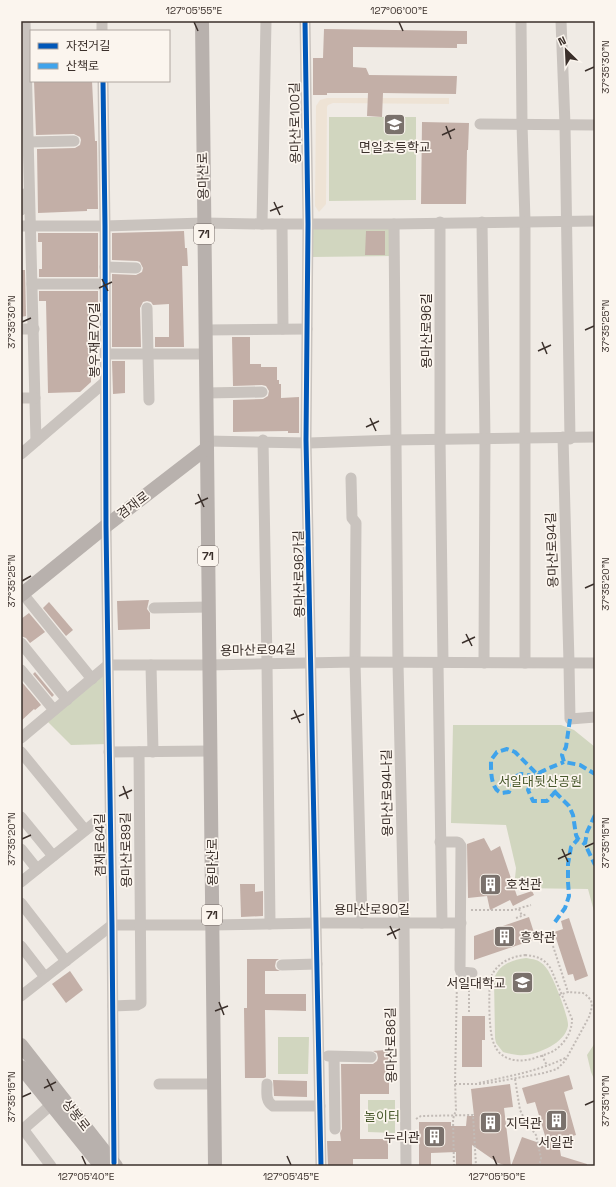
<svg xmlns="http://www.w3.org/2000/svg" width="616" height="1187" font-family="'Space Grotesk','Noto Sans KR',sans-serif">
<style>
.green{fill:#d1d6bf}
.plaza{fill:#eee3d5}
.building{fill:#c3afa7}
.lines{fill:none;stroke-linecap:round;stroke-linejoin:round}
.path{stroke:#c2bbb6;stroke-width:2;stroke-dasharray:2 2;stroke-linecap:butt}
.minor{stroke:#c9c3be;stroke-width:11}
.major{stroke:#b8b1ad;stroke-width:14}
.quiet{stroke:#3fa3eb;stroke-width:4;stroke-dasharray:8 4;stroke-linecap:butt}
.cycleway-casing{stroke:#fbf5ee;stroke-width:8}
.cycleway{stroke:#0057b8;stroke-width:5}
.ticks{fill:none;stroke:#3b302b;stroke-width:1.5}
.labels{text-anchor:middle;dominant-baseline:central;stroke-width:3.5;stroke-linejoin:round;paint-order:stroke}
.shield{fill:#fbf5ee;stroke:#756b66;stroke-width:1}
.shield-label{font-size:12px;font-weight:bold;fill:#3b302b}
.street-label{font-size:13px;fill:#3b302b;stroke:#fbf5ee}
.poi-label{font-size:13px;fill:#3b302b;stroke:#fbf5ee;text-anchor:start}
.park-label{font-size:13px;fill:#4a5a2e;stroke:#fbf5ee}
.neatline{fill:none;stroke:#3b302b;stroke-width:1.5}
.ticks-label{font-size:10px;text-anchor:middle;fill:#3b302b}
</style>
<rect width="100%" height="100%" fill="#f0ebe5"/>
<g class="green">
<path d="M329 117H416V200L329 201Z"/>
<path d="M391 228 392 256 312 257V229Z"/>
<path d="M107 667 108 744 71 745 45 719Z"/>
<path d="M453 725H561L574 730 595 747V915L588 889 514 888 516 868 506 825 451 823Z"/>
<path d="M526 958C531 959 536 959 540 962 545 965 548 970 550 974 555 982 569 1018 568 1026 565 1043 539 1054 524 1055 518 1056 510 1054 503 1052L496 1043 495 1038 494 979C499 964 512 960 526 958Z"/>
<path d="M278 1037H309L308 1074H278Z"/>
<path d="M595 1043V1081L591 1072 587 1055Z"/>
<path d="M368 1100H395V1133L368 1132Z"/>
</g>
<path class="plaza" d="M327 98H449V104L333 103 328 105 327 107 326 204 319 212 315 206 316 106 320 100Z"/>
<g class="building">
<path d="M324 29 467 31V44H457V48L353 47V67L366 68 369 75 457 76 456 94 383 93 382 117 367 116 368 93H327V95H313V58H323Z"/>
<path d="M34 81H92L95 141H97L98 209H87V211L38 213 37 149 75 148 80 145 81 140 80 137 74 134 36 135Z"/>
<path d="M422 122 469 123 468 150H467L466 204H421Z"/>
<path d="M184 231 185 248H187L188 266H182L184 347H155V337H169V304L153 305 151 302 147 301 143 302 140 308 141 347H112V274L136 275 142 272 143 268 140 262 137 261 112 260V233Z"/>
<path d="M366 231H385V255H365Z"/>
<path d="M38 233H98V277H39V269H42V242H38Z"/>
<path d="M21 270H25L26 316 21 317Z"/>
<path d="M39 291H98V303H89L91 382 80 392 48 393 46 301H39Z"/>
<path d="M232 337H250V364H261V367H277V380H279V384H281V398L299 397V433H288V431L233 432V400L263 399 268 396 269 391 266 386 262 385 233 386Z"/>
<path d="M112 361H125V393L113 394Z"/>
<path d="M149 600 147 609 150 613V629L118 630 117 601Z"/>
<path d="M49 602 73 630 66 636 43 608Z"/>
<path d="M29 613 45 632 30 643 26 638 21 636V619Z"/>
<path d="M35 672 54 695 52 697 33 674Z"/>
<path d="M21 681 41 705 35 710 34 709 21 721Z"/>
<path d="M484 838 491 851 500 846 517 896 532 891 534 895 513 906 510 900 490 910 487 896 468 898 467 844Z"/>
<path d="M240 884H255V892L263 891V916L241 917Z"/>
<path d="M529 917 536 939 474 960V936Z"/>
<path d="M569 918 588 976 575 981 573 974 568 975 554 932 563 929 561 921Z"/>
<path d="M247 959H279L276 961 275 966 276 969 280 971H265V994H306V1011L265 1010 266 1077 264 1078H245L244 1008H247Z"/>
<path d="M70 971 83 990 66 1003 52 984Z"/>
<path d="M462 1016H485V1040H482V1067H462Z"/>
<path d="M385 1050 392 1056 394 1060 396 1073H389V1094H360V1139H388V1159H353V1166H328L327 1141H341L340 1133 342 1129 341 1064H373L377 1061 378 1058 377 1053 373 1051Z"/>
<path d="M569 1075 573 1089 564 1092 576 1135 552 1142 560 1150 561 1156 587 1164V1166H511L522 1137 548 1146 535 1102 527 1104 522 1088Z"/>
<path d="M273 1080 307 1081V1097L274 1096Z"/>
<path d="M510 1084 513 1107 504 1108 511 1166H507L498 1163 472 1145V1166H456V1152L431 1153V1166H419V1122H451V1126H466L467 1116H474L471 1089Z"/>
</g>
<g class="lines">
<g class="path">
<path d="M519 909 522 916"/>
<path d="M471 910H513L531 905"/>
<path d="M516 918 527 914"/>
<path d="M553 946 568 992 559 995"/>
<path d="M525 955C537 956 545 959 551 969L572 1019C572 1032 565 1043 555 1050 551 1053 546 1054 541 1056 536 1057 531 1060 526 1060 514 1062 500 1058 495 1046 488 1034 489 995 490 980 495 964 509 957 525 955Z"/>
<path d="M457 980 455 1084H480L495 1082 544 1073 557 1069 565 1061 589 1017 592 1007 591 1000 586 995 583 993 568 992"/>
<path d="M469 1012V982"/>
<path d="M542 1055 547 1066"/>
<path d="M515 1079 520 1110 526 1122 536 1135 541 1158 539 1166"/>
<path d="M479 1083C509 1076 540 1071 567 1057"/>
<path d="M416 1119 421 1116 473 1115 476 1166"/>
<path d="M454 1166 453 1119 456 1110 455 1084"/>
</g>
<g class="minor">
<path d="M25 21 36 441"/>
<path d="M102 21V31"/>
<path d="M305 21 308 224 306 440 321 1166"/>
<path d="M521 21 522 124 525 221V663"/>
<path d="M561 21 565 125 570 439"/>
<path d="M103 81 105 226 106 526 112 925 114 1163"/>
<path d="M480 124 595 125"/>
<path d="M29 142 74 141"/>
<path d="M21 210C26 206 24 200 24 194"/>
<path d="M440 222V439L443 662"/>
<path d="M482 222 485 439 484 663"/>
<path d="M262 224 266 21"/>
<path d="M282 224 283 329"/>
<path d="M394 224 398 663 404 923 406 1166"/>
<path d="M21 226H105L204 223 262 224H394L595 221"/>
<path d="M105 267 136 268"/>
<path d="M32 284H105"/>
<path d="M147 308 149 400"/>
<path d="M21 329H34"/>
<path d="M205 330 307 329"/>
<path d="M105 354H206"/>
<path d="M206 393 262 392"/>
<path d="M21 398H35"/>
<path d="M563 437 569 663 570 719 595 717"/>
<path d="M263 440 267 663 270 924"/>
<path d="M207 441 309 443 395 440 595 437"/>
<path d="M21 454 105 382"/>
<path d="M351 478 352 518 356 523 355 662 362 923"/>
<path d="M23 594 92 679"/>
<path d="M154 608 209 607"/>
<path d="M21 643 67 700"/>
<path d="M438 663 442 923"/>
<path d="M151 665 153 752"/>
<path d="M21 670 54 710"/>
<path d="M21 738 108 665H209L355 662 595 663"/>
<path d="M21 752 85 830"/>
<path d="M109 752 210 751"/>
<path d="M21 817 53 856"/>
<path d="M440 842H457L459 843 461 846 460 969 461 972 472 973"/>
<path d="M21 849 37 869"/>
<path d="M21 882 97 821 104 818 110 819"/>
<path d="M21 903 66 961"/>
<path d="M21 946 45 977"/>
<path d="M282 965 317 964"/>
<path d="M21 996 112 925H212L316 923H461"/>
<path d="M113 1006 137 1005 141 1003V1001L139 752"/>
<path d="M328 1056 371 1057"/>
<path d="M334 1057 335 1129"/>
<path d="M159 1084H214"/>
<path d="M267 1084C267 1092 265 1101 273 1106H320"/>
<path d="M23 1129 51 1166"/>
<path d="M21 1131 51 1105"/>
</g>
<g class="major">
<path d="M202 21 207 448 215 1166"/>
<path d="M21 595 106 526 207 448"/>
<path d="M21 1045 116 1166"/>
<path d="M21 1067 101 1166"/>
</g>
<g class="quiet">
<path d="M570 719 566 747 562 755 564 762 580 765 595 774"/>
<path d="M537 774 544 778 555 792 547 801H533L528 790 535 776Z"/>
<path d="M535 776 521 774 514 777 513 783 509 792C506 792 504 793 502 793 490 790 491 769 491 760L497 752 507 749 515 752 537 774 547 769 564 762"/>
<path d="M555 792 569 806 573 815 576 835 578 839 585 844"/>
<path d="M595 815 587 832 585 844 595 865"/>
<path d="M555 922 565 908 569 896 568 882V864L571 847 578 839"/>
</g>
<defs>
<g id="cycleway">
<path d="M305 21 308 224 306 440 321 1166"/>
<path d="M103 81 105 226 106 526 112 925 114 1163"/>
</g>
</defs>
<use href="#cycleway" class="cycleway-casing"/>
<use href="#cycleway" class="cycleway"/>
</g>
<path class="ticks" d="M194 22 198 31M399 22 403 31M585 71 594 67M446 126 451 139M442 135 455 129M274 202 280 215M270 211 283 206M102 279 108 291M99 288 112 282M22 322 31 318M585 330 594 326M542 342 547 354M538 351 551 345M370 418 376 431M366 427 379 421M198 494 204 507M195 504 208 498M22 581 31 576M585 588 594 584M466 634 472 646M462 643 475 637M294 710 300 723M291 719 304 714M123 786 128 799M119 796 132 790M22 839 31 835M585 847 594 843M562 849 568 862M558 859 571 853M390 926 396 939M387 935 400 929M219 1002 224 1015M215 1011 228 1006M47 1079 53 1091M44 1088 56 1082M22 1097 31 1093M585 1105 594 1101M82 1156 86 1165M287 1156 291 1165M493 1156 497 1165"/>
<defs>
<symbol id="school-square" viewBox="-11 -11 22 22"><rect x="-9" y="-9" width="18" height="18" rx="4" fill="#7a716c" stroke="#fbf5ee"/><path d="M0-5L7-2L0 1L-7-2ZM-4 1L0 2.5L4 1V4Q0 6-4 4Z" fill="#fff"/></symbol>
<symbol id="building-square" viewBox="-11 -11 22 22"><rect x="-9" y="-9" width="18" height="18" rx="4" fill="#7a716c" stroke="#fbf5ee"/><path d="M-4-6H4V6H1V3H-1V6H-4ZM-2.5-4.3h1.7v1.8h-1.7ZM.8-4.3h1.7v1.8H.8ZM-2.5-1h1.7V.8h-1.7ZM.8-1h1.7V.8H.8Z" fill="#fff"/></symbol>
<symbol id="university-square" viewBox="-11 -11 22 22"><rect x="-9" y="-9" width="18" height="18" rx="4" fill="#7a716c" stroke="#fbf5ee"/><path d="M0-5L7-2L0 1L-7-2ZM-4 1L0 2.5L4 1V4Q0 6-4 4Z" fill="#fff"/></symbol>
</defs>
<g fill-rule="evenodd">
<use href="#school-square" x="382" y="112" width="25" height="25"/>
<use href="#building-square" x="478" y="872" width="25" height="25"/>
<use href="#building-square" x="492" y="924" width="25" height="25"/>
<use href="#university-square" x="510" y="970" width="25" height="25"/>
<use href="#building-square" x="544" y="1108" width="25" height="25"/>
<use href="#building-square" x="478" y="1110" width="25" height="25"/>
<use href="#building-square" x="422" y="1124" width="25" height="25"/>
</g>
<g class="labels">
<g class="shield">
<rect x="194" y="224" width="20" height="20" rx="3"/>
<rect x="198" y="546" width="20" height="20" rx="3"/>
<rect x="202" y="905" width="20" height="20" rx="3"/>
</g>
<g class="shield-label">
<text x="204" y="234">71</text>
<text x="208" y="556">71</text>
<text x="212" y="915">71</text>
</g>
<g class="street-label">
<text transform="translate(295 123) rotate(-91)">용마산로100길</text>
<text transform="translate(203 176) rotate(-91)">용마산로</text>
<text transform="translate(426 331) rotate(-90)">용마산로96길</text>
<text transform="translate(94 340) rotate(-90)">봉우재로70길</text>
<text transform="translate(133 505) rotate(-37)">겸재로</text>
<text transform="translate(552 550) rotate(-92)">용마산로94길</text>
<text transform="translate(299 574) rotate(-91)">용마산로96가길</text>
<text transform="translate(258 650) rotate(-1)">용마산로94길</text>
<text transform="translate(387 793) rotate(-91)">용마산로94나길</text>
<text transform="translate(100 845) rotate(-91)">겸재로64길</text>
<text transform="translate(126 850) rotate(-91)">용마산로89길</text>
<text transform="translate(212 862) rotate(-90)">용마산로</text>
<text x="372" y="909">용마산로90길</text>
<text transform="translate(391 1045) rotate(-91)">용마산로86길</text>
<text transform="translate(76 1115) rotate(52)">상봉로</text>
</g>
<g class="poi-label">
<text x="395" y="147" text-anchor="middle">면일초등학교</text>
<text x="506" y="884">호천관</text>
<text x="520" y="937">흥학관</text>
<text x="506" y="983" text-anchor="end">서일대학교</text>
<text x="506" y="1123">지덕관</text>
<text x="420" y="1137" text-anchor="end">누리관</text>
<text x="556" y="1142" text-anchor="middle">서일관</text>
</g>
<g class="park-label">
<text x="540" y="781">서일대뒷산공원</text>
<text x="382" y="1116">놀이터</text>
</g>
</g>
<rect width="616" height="1187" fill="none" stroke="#fbf5ee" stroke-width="44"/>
<rect x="30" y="30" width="140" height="52" fill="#fbf5ee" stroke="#aea6a0"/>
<rect x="38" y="43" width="20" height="6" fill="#0057b8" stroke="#aea6a0"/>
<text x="66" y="50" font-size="12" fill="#3b302b">자전거길</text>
<rect x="38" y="63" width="20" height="6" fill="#3fa3eb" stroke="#aea6a0"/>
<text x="66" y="70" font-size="12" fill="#3b302b">산책로</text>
<g transform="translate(566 50) rotate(336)" stroke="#fbf5ee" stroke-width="3" paint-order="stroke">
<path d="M0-3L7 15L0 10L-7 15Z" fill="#3b302b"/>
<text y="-6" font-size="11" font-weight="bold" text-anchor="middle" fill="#3b302b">N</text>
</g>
<rect x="22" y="22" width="572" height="1143" class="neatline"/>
<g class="ticks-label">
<text x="194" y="14">127°05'55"E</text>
<text x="399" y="14">127°06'00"E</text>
<text transform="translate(605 67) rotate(-90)" y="4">37°35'30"N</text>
<text transform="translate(11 322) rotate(-90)" y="4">37°35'30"N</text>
<text transform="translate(605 326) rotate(-90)" y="4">37°35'25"N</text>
<text transform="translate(11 581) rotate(-90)" y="4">37°35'25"N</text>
<text transform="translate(605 584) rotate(-90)" y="4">37°35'20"N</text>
<text transform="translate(11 839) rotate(-90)" y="4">37°35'20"N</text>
<text transform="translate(605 843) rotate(-90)" y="4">37°35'15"N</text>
<text transform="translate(11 1097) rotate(-90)" y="4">37°35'15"N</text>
<text transform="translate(605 1101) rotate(-90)" y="4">37°35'10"N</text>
<text x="86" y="1180">127°05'40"E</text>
<text x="291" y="1180">127°05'45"E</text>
<text x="497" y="1180">127°05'50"E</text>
</g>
</svg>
